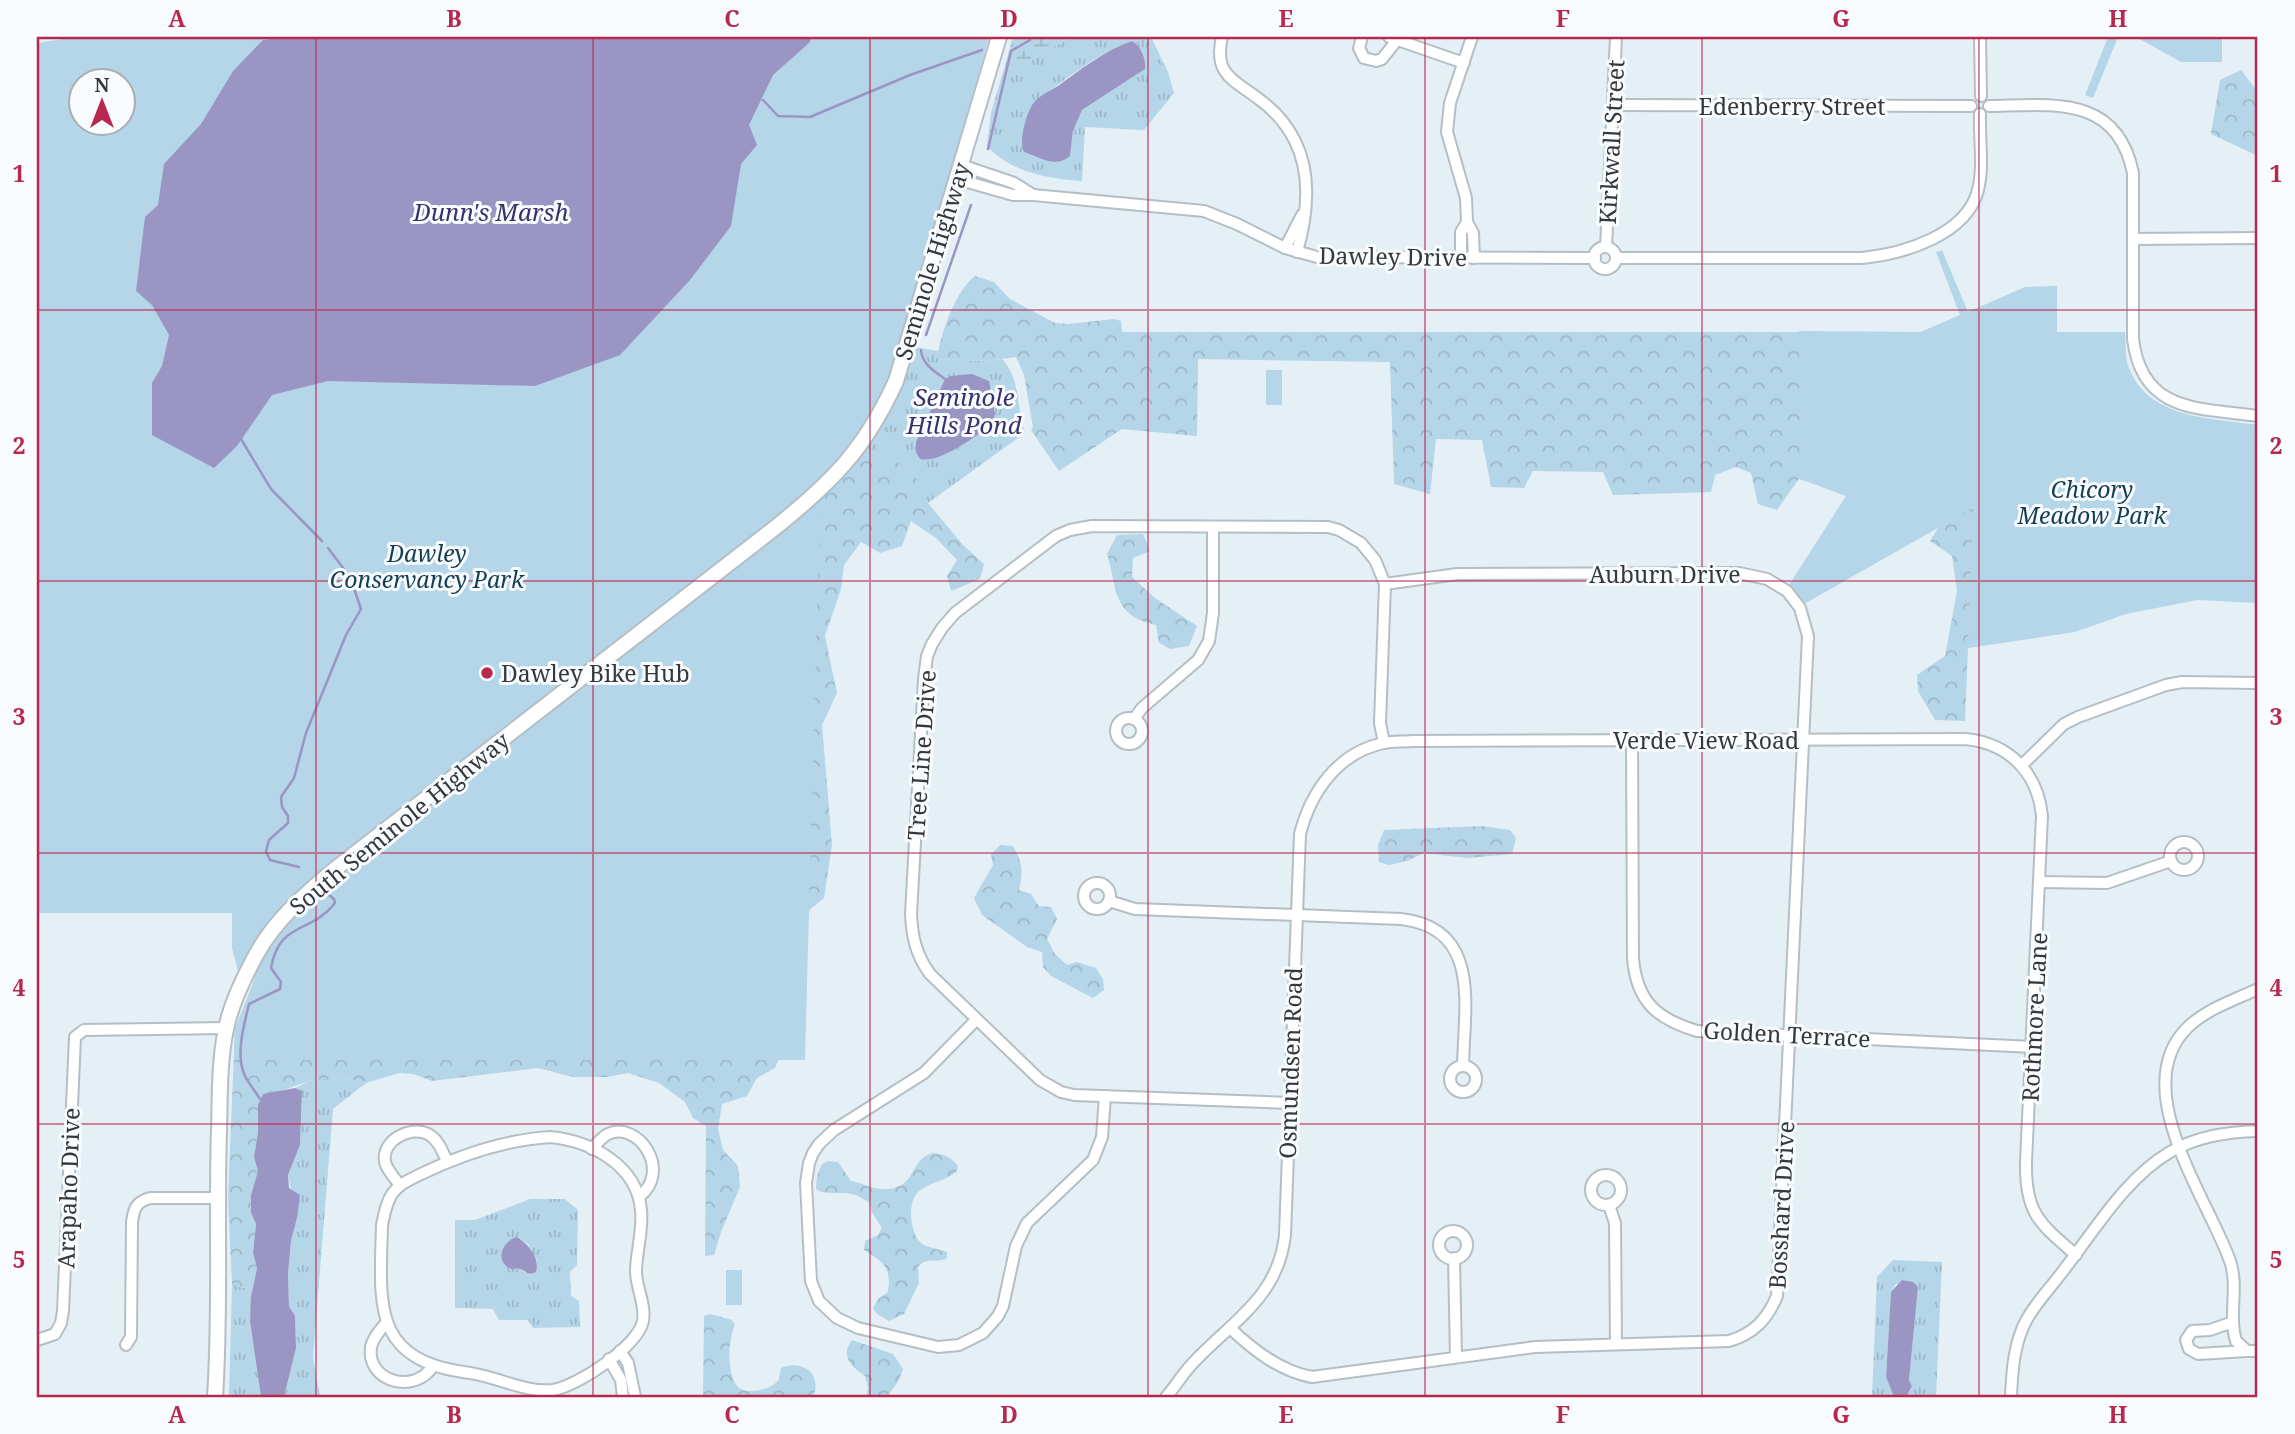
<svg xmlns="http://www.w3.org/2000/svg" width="2295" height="1434" font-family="'Noto Serif',serif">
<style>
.grass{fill:url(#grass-tufts);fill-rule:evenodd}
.forest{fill:url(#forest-crowns)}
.wetland{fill:url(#wetland-marsh)}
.park{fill:#b5d5e8;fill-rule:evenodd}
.water{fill:#9a95c3}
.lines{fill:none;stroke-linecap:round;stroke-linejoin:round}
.stream{stroke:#9a95c3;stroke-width:2.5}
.minor-casing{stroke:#b4bfc5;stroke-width:14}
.tertiary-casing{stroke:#b4bfc5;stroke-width:18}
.minor{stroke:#fff;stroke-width:10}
.tertiary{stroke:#fff;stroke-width:14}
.grid{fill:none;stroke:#b8284e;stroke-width:2;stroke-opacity:0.55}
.poi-dot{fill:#b8284e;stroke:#f8fcff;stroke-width:2.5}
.labels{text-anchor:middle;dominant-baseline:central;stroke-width:6;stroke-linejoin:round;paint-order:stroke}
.street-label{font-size:23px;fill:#34383b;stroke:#f8fcff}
.park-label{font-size:23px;font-style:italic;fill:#153e53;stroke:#f8fcff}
.poi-label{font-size:23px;fill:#34383b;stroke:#f8fcff;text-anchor:start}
.water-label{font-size:24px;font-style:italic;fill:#3b3069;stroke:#f8fcff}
.neatline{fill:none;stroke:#b8284e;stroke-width:2.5}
.grid-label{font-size:23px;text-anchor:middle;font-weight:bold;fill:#b8284e}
</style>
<defs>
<pattern id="grass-tufts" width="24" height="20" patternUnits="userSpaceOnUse" patternTransform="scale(1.75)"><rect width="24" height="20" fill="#b5d5e8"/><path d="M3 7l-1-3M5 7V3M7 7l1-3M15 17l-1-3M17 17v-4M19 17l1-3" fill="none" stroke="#9cb8c8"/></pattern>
<pattern id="forest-crowns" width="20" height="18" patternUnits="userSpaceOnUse" patternTransform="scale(1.75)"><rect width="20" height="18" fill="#b5d5e8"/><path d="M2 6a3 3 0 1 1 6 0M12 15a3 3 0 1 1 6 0" fill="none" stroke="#9cb8c8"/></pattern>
<pattern id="wetland-marsh" width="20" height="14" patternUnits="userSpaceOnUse" patternTransform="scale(1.75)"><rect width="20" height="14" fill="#b5d5e8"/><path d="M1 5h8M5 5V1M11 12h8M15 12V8" fill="none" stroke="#9cb8c8"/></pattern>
</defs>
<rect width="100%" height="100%" fill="#e5f0f6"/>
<g class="grass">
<path d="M1070 37H1151L1168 72 1174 93 1144 130 1085 127 1082 181C1047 178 1012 173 987 146L991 113 1005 65 1016 70ZM1132 41 1145 69 1082 110 1073 131 1070 156H1037L1024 152 1034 102C1063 82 1098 52 1132 41Z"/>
<path d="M915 347 938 351V359L986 361 1002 359C1021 379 1016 408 1025 433L928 503C913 468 900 463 866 450L889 410ZM945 379 992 389 995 414 931 410Z"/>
<path d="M337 1077 366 1083 333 1109 313 1357 320 1397H284L296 1348 295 1316 289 1306 288 1274 291 1241 297 1218 288 1175 300 1145 302 1092 295 1088 309 1081Z"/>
<path d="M530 1199H565L578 1210 577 1265 570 1272 571 1296 579 1301 580 1327 533 1328 528 1320H499L493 1309 455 1308V1220H475ZM517 1237 528 1244 537 1262 526 1273 520 1269H512Z"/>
<path d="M1893 1260 1942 1262 1936 1397H1906L1912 1386 1909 1380 1918 1287 1896 1284 1891 1292 1886 1377 1894 1397H1872L1877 1277Z"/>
<path d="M232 1284 243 1288 253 1286 250 1321 261 1397H229Z"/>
</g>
<g class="forest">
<path d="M2241 70 2258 92V156L2211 134 2220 80Z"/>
<path d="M975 276 994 282 1010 299 1055 323 1068 324 1114 319 1121 321 1122 332H1921L1977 308 1809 482 1799 479 1777 510 1758 504 1751 473 1736 467 1715 475 1711 492 1613 495 1603 472 1533 471 1524 488 1491 487 1482 440 1436 439 1430 494 1394 484 1390 362 1198 359 1197 436 1122 429 1059 471 1031 430 1033 427 1024 375 1016 357 986 361 937 359C940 334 956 290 975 276Z"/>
<path d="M866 450 899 463 920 483 928 503 963 545 984 564 980 579 951 591 947 576 957 560 936 538 911 521 902 546 880 553 861 542 844 565 841 589 825 636 837 693 822 725 832 845 824 898 807 912 805 1000 775 1068 757 1078 747 1096 722 1104 718 1129 723 1150 738 1166 740 1187 721 1232 714 1255 705 1256 706 1126 693 1118 685 1102 659 1083 628 1073 607 1077H573L538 1068 432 1081 413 1074 399 1073 366 1083 337 1077 309 1081 275 1093 263 1094 258 1105V1132L254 1157 258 1171 251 1195V1213L256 1224 253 1253 257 1268 253 1286 243 1288 232 1284 228 1199 235 1028 820 500 841 479Z"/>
<path d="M1975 487 1991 644 1968 648 1965 721 1935 720 1918 691 1917 675 1945 656 1957 591 1952 556 1930 541 1938 528 1960 515Z"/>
<path d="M1143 534 1150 551 1133 558 1132 577 1155 598 1197 626 1189 646 1170 649 1159 643 1156 625C1112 615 1118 591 1107 554L1117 535Z"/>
<path d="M1482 826 1510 830 1516 838 1512 854 1467 858 1424 853 1407 861 1389 865 1379 862 1378 845 1384 830Z"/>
<path d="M1000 845 1013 846C1023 863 1023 871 1019 890L1031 894 1039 906 1051 907 1057 919 1047 939 1055 954 1067 965 1077 962 1096 968 1103 979 1104 990 1093 998 1051 976 1043 967 1042 952 1027 947 982 915 974 898 993 865 991 854Z"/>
<path d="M932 1153C944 1154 951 1157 958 1166L957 1171C947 1181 929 1182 918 1192 907 1202 910 1234 921 1243 927 1248 940 1249 947 1252V1258C936 1264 927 1256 918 1267L919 1283 904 1314 889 1321 877 1314 873 1308 878 1299 888 1292C891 1267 885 1263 864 1250L865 1241 878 1235 882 1228 871 1211 870 1204C850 1185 831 1199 816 1189L817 1176 822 1164 828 1161 838 1162 851 1181C864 1183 869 1189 885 1189 917 1189 908 1161 932 1153Z"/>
<path d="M710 1314 732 1320 735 1325C728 1338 726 1377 739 1388 748 1395 774 1389 779 1379 779 1378 781 1369 781 1368 802 1359 823 1374 813 1397H703L704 1316Z"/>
<path d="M852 1340 893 1354 903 1369 899 1380 887 1397H866L868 1387 865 1376C851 1366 840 1356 852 1340Z"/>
</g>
<path class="wetland" d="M1013 37H1070L1016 70 1005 65Z"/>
<g class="park">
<path d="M76 37H989L907 327 885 388 863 426 839 458 810 487 820 500 805 1060H234L235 1028 255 978 238 971 232 948V913H37V43ZM80 80H122V122H80Z"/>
<path d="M2108 37H2118L2093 98 2085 95Z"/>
<path d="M2136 37H2222V62H2181Z"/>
<path d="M1942 250 1968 312 2025 287 2057 286V332H2125C2126 343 2125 355 2128 365 2146 419 2211 418 2258 425V603L2197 600 2126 614 2075 632 1968 648 1973 508 1804 604 1789 585 1846 496 1800 479 1799 331 1921 332 1960 315 1936 252Z"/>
<rect x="1266" y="370" width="16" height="35"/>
<rect x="726" y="1270" width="16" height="35"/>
</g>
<g class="water">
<path d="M289 37H812L809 43 773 75 749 125 757 145 741 164 731 226 690 280 620 355 535 386 328 381 272 395 237 446 214 468 152 435V383L162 366 169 335 152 305 136 291 145 217 158 205 164 164 201 124 233 71 263 40Z"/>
<path d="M1132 41C1141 46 1146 59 1145 69L1082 110 1073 131 1070 156C1055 169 1040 157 1024 152 1018 141 1027 110 1035 101 1041 95 1051 90 1058 86 1080 70 1105 50 1132 41Z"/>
<path d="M972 374 989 381 995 414 992 425C975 436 940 464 920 459L916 452V442L945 379 951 376Z"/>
<path d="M295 1088 302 1091 300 1145 288 1175 289 1188 300 1195 297 1218 291 1241 288 1274 289 1306 295 1316 296 1348 284 1397H261L250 1321 251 1297 257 1268 253 1253 256 1224 251 1213V1195L258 1171 254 1157 258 1132V1105L263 1094Z"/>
<path d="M517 1237C528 1244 540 1257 536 1272 527 1276 528 1272 520 1269 514 1267 515 1271 509 1268 494 1259 504 1240 517 1237Z"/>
<path d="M1902 1280 1913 1282 1918 1287 1909 1380 1912 1386 1906 1397H1894L1886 1377 1891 1292Z"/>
</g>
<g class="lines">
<g class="stream">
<path d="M763 100 778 116 810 117 910 75 982 50"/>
<path d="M988 149 1011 51 1030 40"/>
<path d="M926 335 971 205"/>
<path d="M921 350C922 364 934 371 945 379"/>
<path d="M241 439 271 489 322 541"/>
<path d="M299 867 270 860 266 851 269 840 288 823V816L282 807 281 797 294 778 306 733 346 635 361 609 350 577 328 548"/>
<path d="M260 1099C256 1092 249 1084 245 1076 235 1055 244 1025 249 1004L280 989 281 982 271 968C279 921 311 934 335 903L334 899 329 895"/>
</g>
<defs>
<g id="minor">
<path d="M1222 37C1213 76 1235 80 1260 100 1274 110 1287 125 1295 141 1312 175 1307 217 1297 252"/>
<path d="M1362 37 1359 48 1364 58 1376 61 1382 59 1397 40"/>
<path d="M1389 37 1464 63"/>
<path d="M1472 37 1450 103 1447 132 1466 198 1467 222 1473 233 1474 258"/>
<path d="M1980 37 1981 96"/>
<path d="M1613 105 1971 106"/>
<path d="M1989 106C2051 105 2117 94 2133 173V339C2142 413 2199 408 2258 416"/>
<path d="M961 165 1014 183 1033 195"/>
<path d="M957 179 1013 195H1033L1204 211 1237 224 1285 248 1317 257 1595 258"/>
<path d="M2133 239 2258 238"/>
<path d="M1606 247 1616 37"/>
<circle cx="1605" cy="258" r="11"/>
<path d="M1285 248 1302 215"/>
<path d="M1461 258V232L1467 222"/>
<path d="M1616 258H1862C1903 254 1967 235 1978 190 1984 166 1979 139 1980 114"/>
<circle cx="1129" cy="731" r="13"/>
<path d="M1134 719 1142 708 1198 660 1209 641 1213 613V527"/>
<path d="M1632 740 1633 959C1637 1002 1657 1019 1697 1031L2033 1047"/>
<path d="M2022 765 2064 724 2078 717 2166 685 2182 682 2258 683"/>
<circle cx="2184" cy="856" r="14"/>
<path d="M2041 882 2107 883 2171 861"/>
<circle cx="1097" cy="896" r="13"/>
<path d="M1109 901 1135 909 1401 919C1482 928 1464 1007 1463 1066"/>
<path d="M2258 989C2234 1000 2207 1009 2188 1027 2126 1087 2208 1199 2230 1261 2239 1287 2228 1316 2236 1341L2247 1351H2258"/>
<path d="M976 1020 924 1073 834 1130 819 1144 813 1153 809 1163 806 1183 811 1281 819 1301 837 1318 858 1328 938 1347 959 1345 983 1333 998 1316 1003 1306 1016 1246 1027 1223 1093 1160 1102 1137 1105 1096"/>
<circle cx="1463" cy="1079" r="13"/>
<path d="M1289 1103 1074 1095 1061 1092 1040 1080 930 974C916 955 912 937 911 914L924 679 927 656 932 644 942 628 955 613 1056 536 1070 530 1092 526 1328 527 1339 530 1361 543 1375 560 1385 584 1380 723 1384 743"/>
<path d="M550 1137C591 1141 637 1165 641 1210 643 1230 637 1249 636 1269 635 1286 646 1303 643 1321 638 1346 578 1386 553 1390 525 1393 498 1377 470 1373 371 1361 380 1305 382 1225 384 1215 386 1203 392 1194 399 1184 409 1180 419 1175 460 1155 503 1140 550 1137Z"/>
<path d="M592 1149C597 1143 602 1137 608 1134 638 1120 673 1171 639 1197"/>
<circle cx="1606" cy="1190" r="15"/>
<path d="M400 1185C395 1179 387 1170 385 1162 381 1141 410 1125 428 1134 438 1139 442 1151 447 1161"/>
<path d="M1609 1205 1615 1223 1616 1344"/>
<circle cx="1453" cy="1245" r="14"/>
<path d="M1454 1258 1456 1357"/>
<path d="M2233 1322 2210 1330 2192 1331 2186 1340 2189 1349 2198 1354 2247 1351"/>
<path d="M386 1323C380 1330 373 1338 371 1347 366 1382 415 1395 433 1366"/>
<path d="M1230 1328C1253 1350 1280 1371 1312 1377L1535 1347 1729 1341C1753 1334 1767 1320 1777 1296L1808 636 1800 608 1787 591 1767 579 1739 573 1457 574 1385 584"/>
<path d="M37 1340 55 1334 61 1323 63 1311 75 1037 84 1030 226 1028"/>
<path d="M126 1345 131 1337 132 1222C134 1208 136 1202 150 1198H217"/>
<path d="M620 1351 628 1363 635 1397"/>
<path d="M609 1359 621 1380 623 1397"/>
<path d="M1166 1397C1176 1386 1183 1373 1193 1363 1232 1321 1278 1298 1285 1235L1300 834C1311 791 1339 752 1384 743 1393 741 1403 742 1412 741L1965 739C2009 743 2038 773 2042 816L2026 1162C2025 1213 2039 1223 2076 1255"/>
<path d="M2011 1397C2012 1371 2014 1342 2027 1319 2037 1301 2054 1284 2066 1267 2097 1227 2126 1178 2170 1152 2198 1136 2227 1132 2258 1131"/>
</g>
<path id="tertiary" d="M215 1397C221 1308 216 1219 219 1130 220 1097 219 1062 226 1029 231 1003 244 977 256 955 276 918 308 892 339 866L776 527C833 481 865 449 896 381L999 37"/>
</defs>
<use href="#minor" class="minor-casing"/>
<use href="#tertiary" class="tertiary-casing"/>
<use href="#minor" class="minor"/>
<use href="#tertiary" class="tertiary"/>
</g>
<path class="grid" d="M316 37V1397M593 37V1397M870 37V1397M1148 37V1397M1425 37V1397M1702 37V1397M1979 37V1397M37 310H2258M37 581H2258M37 853H2258M37 1124H2258"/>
<circle class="poi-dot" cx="487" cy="673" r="7"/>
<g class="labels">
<g class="street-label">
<text x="1792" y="106">Edenberry Street</text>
<text transform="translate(1611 142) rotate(-87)">Kirkwall Street</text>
<text transform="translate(1393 256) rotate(1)">Dawley Drive</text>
<text transform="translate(932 261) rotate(-73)">Seminole Highway</text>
<text x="1665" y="574">Auburn Drive</text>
<text x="1706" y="740">Verde View Road</text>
<text transform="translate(921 755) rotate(-86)">Tree Line Drive</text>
<text transform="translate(399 823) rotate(-39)">South Seminole Highway</text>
<text transform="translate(2034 1017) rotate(-87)">Rothmore Lane</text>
<text transform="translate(1787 1034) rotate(3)">Golden Terrace</text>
<text transform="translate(1290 1063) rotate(-88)">Osmundsen Road</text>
<text transform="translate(68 1188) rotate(-88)">Arapaho Drive</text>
<text transform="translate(1781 1205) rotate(-87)">Bosshard Drive</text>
</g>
<g class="park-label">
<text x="2092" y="489">Chicory<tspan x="2092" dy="26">Meadow Park</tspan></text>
<text x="427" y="553">Dawley<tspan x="427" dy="26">Conservancy Park</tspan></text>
</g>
<g class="poi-label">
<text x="501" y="673">Dawley Bike Hub</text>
</g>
<g class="water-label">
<text x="491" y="211">Dunn's Marsh</text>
<text x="964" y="396">Seminole<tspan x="964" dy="28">Hills Pond</tspan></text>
</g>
</g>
<rect width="2295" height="1434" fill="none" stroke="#f8fcff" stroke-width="77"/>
<g transform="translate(102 102)"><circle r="33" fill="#f8fcff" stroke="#aaaeb1" stroke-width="2"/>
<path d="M0-5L12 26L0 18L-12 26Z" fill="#b8284e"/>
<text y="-10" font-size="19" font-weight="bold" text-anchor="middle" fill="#34383b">N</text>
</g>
<rect x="38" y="38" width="2218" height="1358" class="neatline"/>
<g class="grid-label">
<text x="177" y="27">A</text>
<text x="454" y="27">B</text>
<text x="732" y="27">C</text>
<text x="1009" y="27">D</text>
<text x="1286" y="27">E</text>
<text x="1563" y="27">F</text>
<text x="1841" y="27">G</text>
<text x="2118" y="27">H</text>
<text x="19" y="182">1</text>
<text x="2276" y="182">1</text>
<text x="19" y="454">2</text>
<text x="2276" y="454">2</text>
<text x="19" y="725">3</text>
<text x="2276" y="725">3</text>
<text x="19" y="996">4</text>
<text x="2276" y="996">4</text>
<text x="19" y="1268">5</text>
<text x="2276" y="1268">5</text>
<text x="177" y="1423">A</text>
<text x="454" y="1423">B</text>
<text x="732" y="1423">C</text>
<text x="1009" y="1423">D</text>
<text x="1286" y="1423">E</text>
<text x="1563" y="1423">F</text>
<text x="1841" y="1423">G</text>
<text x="2118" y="1423">H</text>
</g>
</svg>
